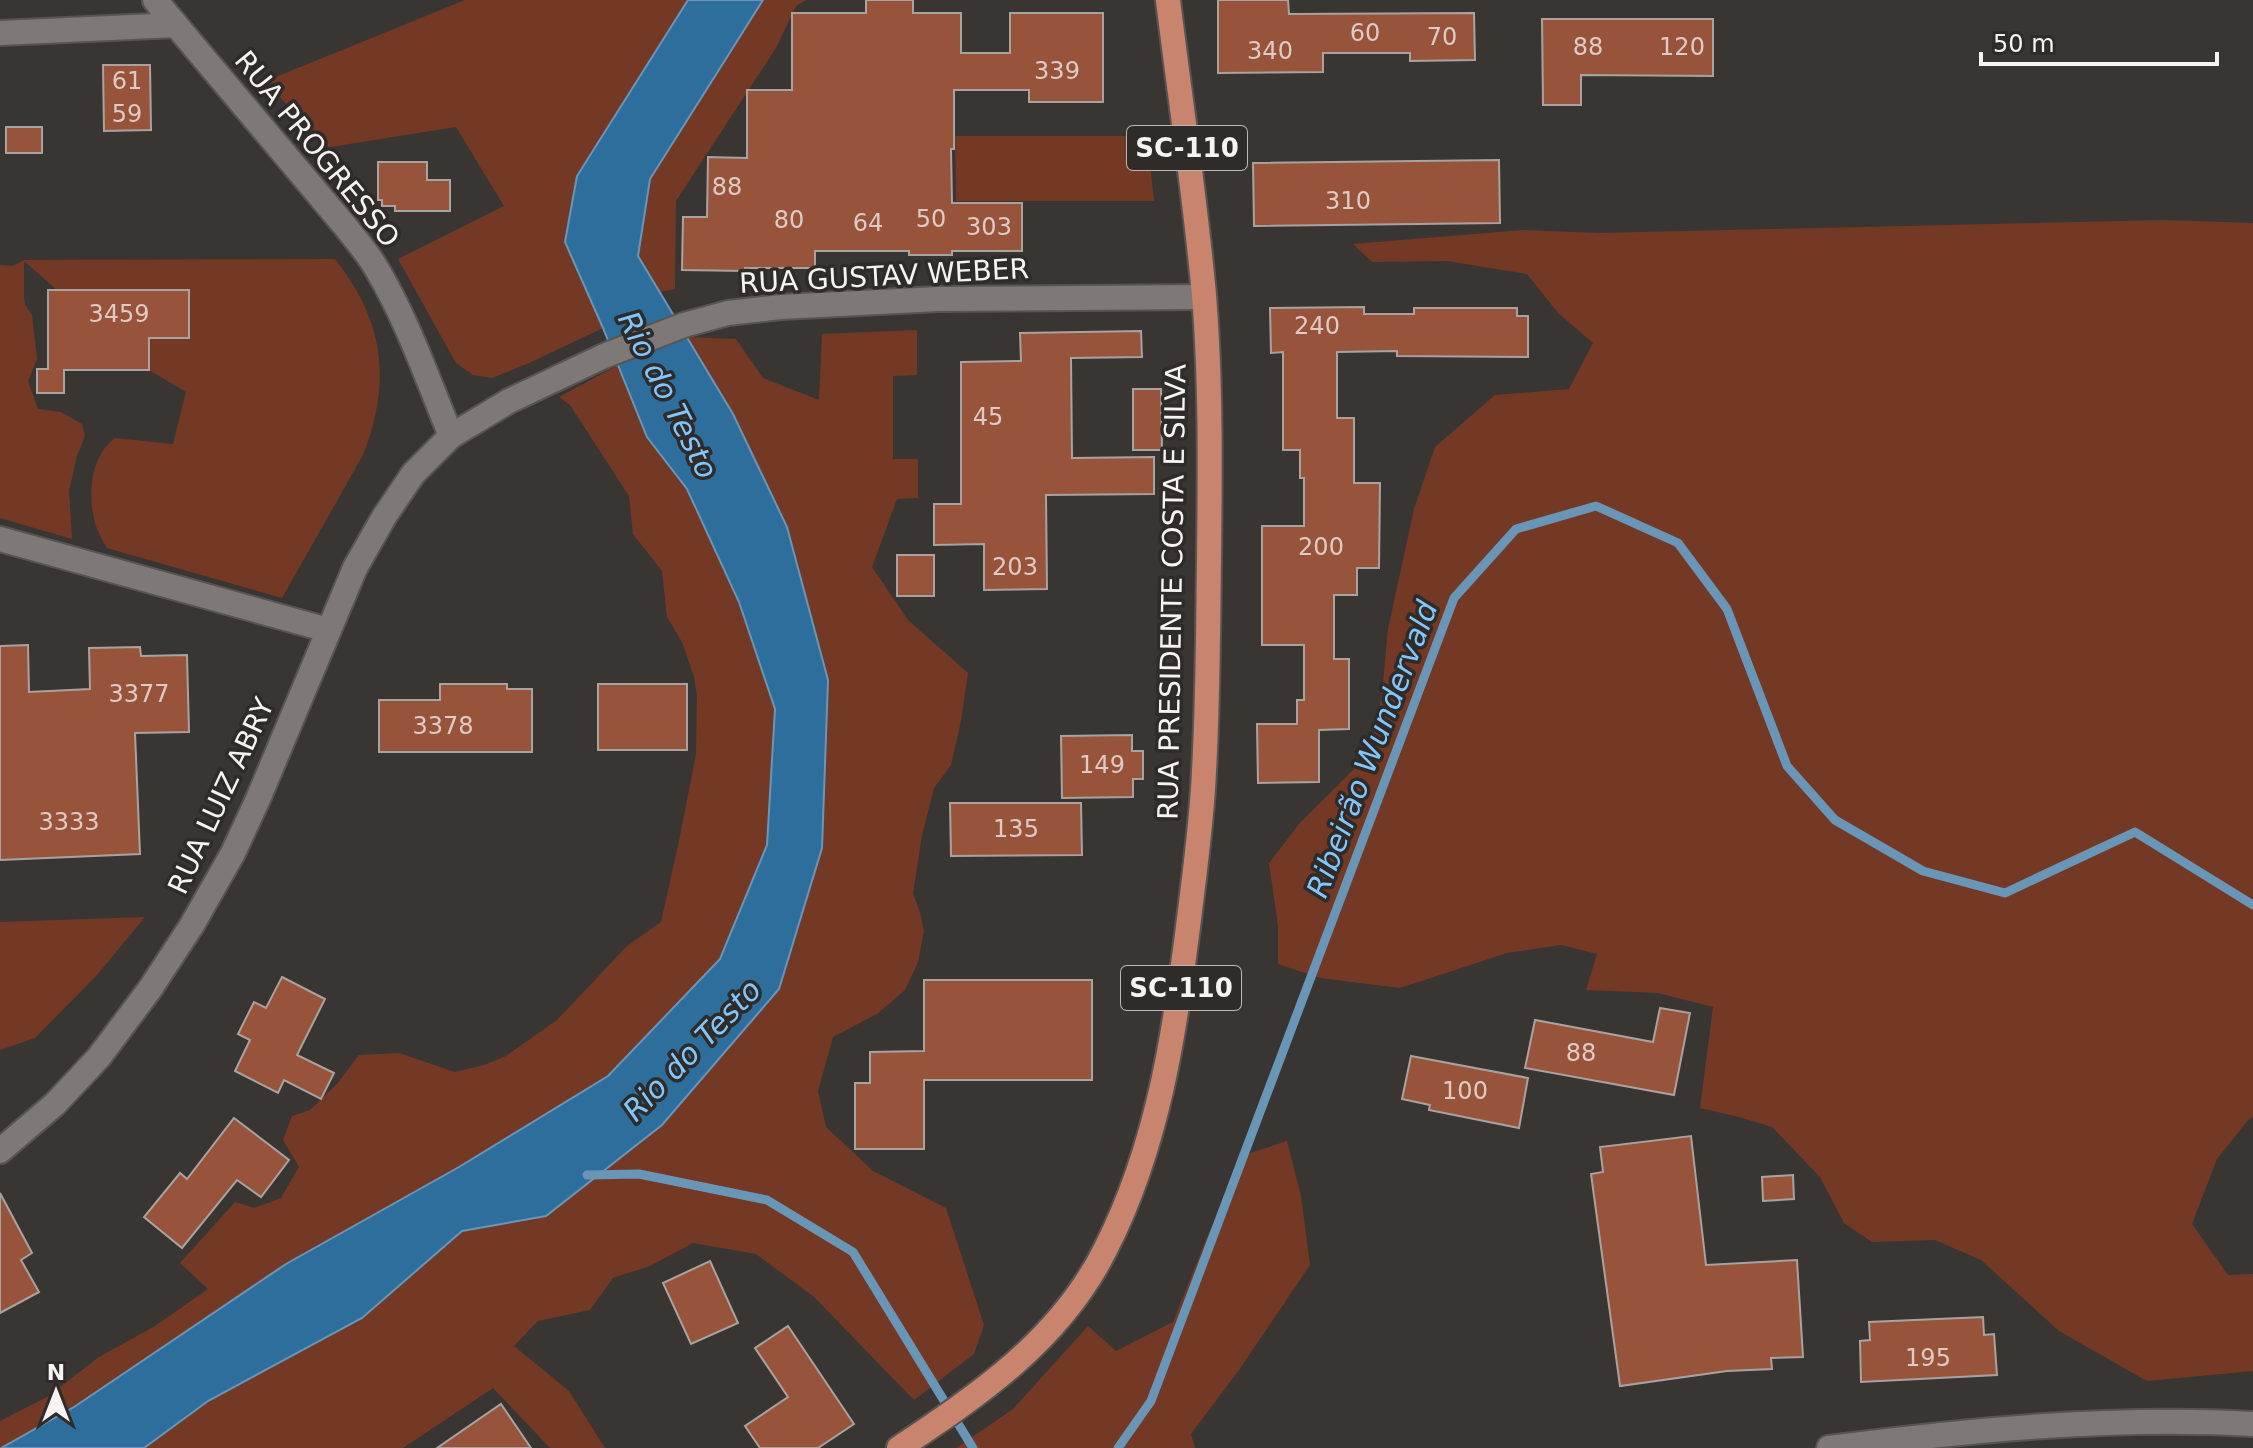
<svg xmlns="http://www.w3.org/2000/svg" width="2253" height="1448" font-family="'DejaVu Sans',sans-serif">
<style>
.green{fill:#743925}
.water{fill:#2d6e9d;stroke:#6996b7;stroke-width:2}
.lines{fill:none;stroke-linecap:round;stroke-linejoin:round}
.stream{stroke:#6996b7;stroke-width:9}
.building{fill:#98533b;stroke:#a8a3a1;stroke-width:2}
.minor-casing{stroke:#585453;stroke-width:28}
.major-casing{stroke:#585453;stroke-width:28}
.minor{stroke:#7e7977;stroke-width:24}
.major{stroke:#c8846d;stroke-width:24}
.labels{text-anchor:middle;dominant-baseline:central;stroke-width:7;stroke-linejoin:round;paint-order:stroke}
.number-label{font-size:24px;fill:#decbc5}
.shield{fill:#2f2b29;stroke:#bab7b6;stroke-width:2}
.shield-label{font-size:26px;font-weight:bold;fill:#f6f3f3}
.street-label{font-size:28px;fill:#f6f3f3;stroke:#2f2b29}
.water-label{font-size:30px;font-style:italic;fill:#82c6fc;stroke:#2f2b29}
</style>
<rect width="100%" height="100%" fill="#393533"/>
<g class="green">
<path d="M465 0H688L577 177 565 242 603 328 529 363 492 378 473 375 456 363 398 259 504 206 456 127 324 148 266 81Z"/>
<path d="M763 0H806L796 6 776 48 676 201 675 289 659 292 638 256 650 179Z"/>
<path d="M955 136H1147L1154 201H956Z"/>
<path d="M2165 220 2253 223V1117L2249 1119 2217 1159 2192 1224 2228 1275 2253 1274V1371L2147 1381 2059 1331 1981 1260 1935 1240 1872 1242 1844 1223 1820 1177 1772 1127 1739 1117 1700 1108 1713 1007 1658 993 1586 990 1597 954 1561 945 1507 953 1400 988 1320 978 1278 964V926L1269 863 1299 824 1370 753 1382 694 1388 629 1414 509 1435 447 1495 395 1569 389 1593 343 1558 313 1527 274 1447 261 1372 262 1353 244 1523 230 1599 233Z"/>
<path d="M335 259C384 321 392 381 363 455L282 598 107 548C102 539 96 529 94 519 88 491 91 456 115 438L173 444 186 392 149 370V339L189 338V290H57L24 261V297L25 304 32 315 37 359 28 381 38 409 61 412 82 424 85 436 77 456 69 491 72 539 0 518V265L13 266 24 260Z"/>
<path d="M917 330V375L893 376V459H918V498L897 499 872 567 908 620 968 673 961 721 951 765 934 788 922 835 913 894 920 912 924 931 918 962 905 990 877 1014 833 1037 818 1091 826 1127 873 1171 946 1208 984 1325 974 1354 914 1400 814 1297 756 1254 693 1243 650 1266 613 1278 590 1310 538 1321 514 1346 569 1391 605 1448H550L493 1388 403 1448H144L208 1401 362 1318 462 1231 546 1216 662 1125 779 989 787 527 733 414 686 337 736 339 763 378 819 400 822 334Z"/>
<path d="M618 365 647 437 687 489 739 602 775 709 767 845 720 959 608 1076 459 1167 286 1264 74 1407 0 1448V1421L47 1397 99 1357 155 1326 208 1289 180 1263 235 1202 254 1208 281 1198 299 1167 283 1140 292 1116 310 1110 337 1084 359 1055 399 1053 455 1072 484 1065 506 1056 557 1020 627 946 661 922 679 841 696 754 697 696 694 677 682 642 667 617 662 571 633 534 629 496 570 405 559 397Z"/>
<path d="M145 917 97 975 35 1038 0 1050V922Z"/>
<path d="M1287 1141 1301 1196 1310 1265 1239 1370 1191 1434 1195 1448H956L1013 1409 1088 1326 1116 1351 1173 1322 1207 1237 1247 1154Z"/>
</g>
<path class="water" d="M688 0H763L650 179 638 256 733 414 787 527 828 680 822 848 779 989 662 1125 546 1216 462 1231 362 1318 208 1401 144 1448H1L74 1407 286 1264 459 1167 608 1076 720 959 767 845 775 709 739 602 687 489 647 437 603 328 565 242 577 176Z"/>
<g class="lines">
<g class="stream">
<path d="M587 1175 639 1174 767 1200 853 1252 973 1448"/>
<path d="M1118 1448 1151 1401 1454 598 1516 529 1596 506 1678 543 1727 609 1787 766 1835 820 1923 871 2005 893 2135 832 2253 905"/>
</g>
</g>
<g class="building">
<path d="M866 0H913V13H961V53H1010V13H1103V102H1029V90H954V149H951L952 203H1022V251H952V255H909V251H815V268H745V271L682 270 683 217H707L708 157 747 158V90H792V13H866Z"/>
<path d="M1218 0H1288L1289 14 1474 13 1475 60 1410 61V53H1323V72L1218 73Z"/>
<path d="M1542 19H1713V76L1581 75V105H1543Z"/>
<path d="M103 65H150L151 130 104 131Z"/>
<rect x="6" y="127" width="36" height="26"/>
<path d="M1499 160 1500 223 1254 226 1253 163Z"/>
<path d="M378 162H427V180H450V211H395V206H382V200H378Z"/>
<path d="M48 290H189V338H149V370H64V393H37V369H48Z"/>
<path d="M1364 307V314H1414V308H1517V316H1528V357L1397 356V351L1337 352V418H1354V483H1380L1379 568H1357V595H1334V659H1349V729L1319 730V782L1258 783 1257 724H1297V700H1304V645H1262V526H1304V478H1300V450H1283V352L1271 353 1270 308Z"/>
<path d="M1141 331 1142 357 1071 358 1072 458 1154 457V494L1046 495 1047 589 984 590V544L934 545V504H961V362L1021 361 1020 333Z"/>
<path d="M1133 389H1161L1162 450H1133Z"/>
<rect x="897" y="555" width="37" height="41"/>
<path d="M28 645 29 692 90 689 89 648 140 647 141 656 187 655 189 732 135 733 140 854 0 860V646Z"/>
<path d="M440 684H507V689H532V752H379V700H440Z"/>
<rect x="598" y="684" width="89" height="66"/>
<path d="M1132 735V751H1143V779H1133V797L1062 798 1061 736Z"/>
<path d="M950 803H1081L1082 855 951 856Z"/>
<path d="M282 977 325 999 297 1055 334 1073 321 1099 284 1080 278 1093 235 1071 250 1040 238 1034 254 1002 266 1008Z"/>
<path d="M924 980H1092V1080H924V1149H855V1083H870V1052L924 1051Z"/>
<path d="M1660 1008 1690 1013 1674 1095 1525 1068 1535 1020 1653 1042Z"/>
<path d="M1411 1056 1528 1078 1519 1128 1429 1110 1430 1105 1402 1099Z"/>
<path d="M234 1118 289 1160 261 1197 237 1180 182 1248 144 1217 180 1173 187 1179Z"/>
<path d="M1691 1136 1706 1265 1797 1260 1803 1357 1771 1358 1772 1369 1727 1371 1620 1386 1591 1174 1603 1172 1600 1147Z"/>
<path d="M1793 1175 1794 1199 1763 1201 1762 1177Z"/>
<path d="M0 1193 32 1253 21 1260 39 1292 0 1313Z"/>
<path d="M710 1261 738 1323 691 1344 663 1283Z"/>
<path d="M1983 1317 1984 1335 1994 1334 1997 1375 1861 1382 1860 1341 1870 1340 1869 1322Z"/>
<path d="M788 1326 854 1424 818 1448H760L745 1426 788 1397 755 1348Z"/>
<path d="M501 1404 531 1448H437Z"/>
</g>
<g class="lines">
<defs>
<g id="minor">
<path d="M155 0 345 226C355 239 366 251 375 266 407 319 427 378 451 436"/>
<path d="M0 33 176 25"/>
<path d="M0 539 328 630"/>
<path d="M0 1151 55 1104 99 1057 150 989 192 925 233 853 258 799 355 568 384 517 413 474 451 436 509 401 604 356 684 325 728 313 781 307 938 299 1204 297"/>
<path d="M1829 1448C1969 1430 2112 1416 2253 1424"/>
</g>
<path id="major" d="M899 1448C980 1394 1060 1340 1105 1250 1158 1147 1175 1032 1189 919 1195 870 1202 820 1204 771 1208 701 1208 631 1209 560 1210 472 1211 383 1204 295 1195 196 1180 98 1168 0"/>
</defs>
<use href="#minor" class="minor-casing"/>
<use href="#major" class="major-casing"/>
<use href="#minor" class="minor"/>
<use href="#major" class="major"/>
</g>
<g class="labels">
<g class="number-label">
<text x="1365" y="33">60</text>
<text x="1442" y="37">70</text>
<text x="1588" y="47">88</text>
<text x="1682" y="47">120</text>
<text x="1270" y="51">340</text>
<text x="1057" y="71">339</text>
<text x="127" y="81">61</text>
<text x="127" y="114">59</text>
<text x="727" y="187">88</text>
<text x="1348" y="201">310</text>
<text x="931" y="219">50</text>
<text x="789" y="220">80</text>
<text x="868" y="223">64</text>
<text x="989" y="227">303</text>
<text x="119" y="314">3459</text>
<text x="1317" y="326">240</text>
<text x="988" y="417">45</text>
<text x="1321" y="547">200</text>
<text x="1015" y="567">203</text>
<text x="139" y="694">3377</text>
<text x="443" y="726">3378</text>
<text x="1102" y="765">149</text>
<text x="69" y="822">3333</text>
<text x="1016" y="829">135</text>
<text x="1581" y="1053">88</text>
<text x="1465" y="1091">100</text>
<text x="1928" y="1358">195</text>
</g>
<g class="shield">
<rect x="1127" y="126" width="120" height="44" rx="6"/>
<rect x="1121" y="966" width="120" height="44" rx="6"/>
</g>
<g class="shield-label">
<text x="1187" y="148">SC-110</text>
<text x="1181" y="988">SC-110</text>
</g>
<g class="street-label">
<text transform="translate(317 149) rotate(51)">RUA PROGRESSO</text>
<text transform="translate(884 276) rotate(-3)">RUA GUSTAV WEBER</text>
<text transform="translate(1172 592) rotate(-89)">RUA PRESIDENTE COSTA E SILVA</text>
<text transform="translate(221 796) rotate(-65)">RUA LUIZ ABRY</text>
</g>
<g class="water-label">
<text transform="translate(668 395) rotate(63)">Rio do Testo</text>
<text transform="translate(1372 749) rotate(-69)">Ribeirão Wundervald</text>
<text transform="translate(692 1050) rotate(-46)">Rio do Testo</text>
</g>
</g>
<g transform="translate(56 1392)" stroke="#2f2b29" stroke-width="6" paint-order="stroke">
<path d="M0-6L14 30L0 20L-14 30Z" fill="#f6f3f3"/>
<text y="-12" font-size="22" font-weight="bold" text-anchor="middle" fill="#f6f3f3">N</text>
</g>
<path d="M1981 52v12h236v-12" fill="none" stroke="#f6f3f3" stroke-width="4"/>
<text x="1993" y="52" font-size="24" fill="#f6f3f3" stroke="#2f2b29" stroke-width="6" paint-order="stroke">50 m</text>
</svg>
